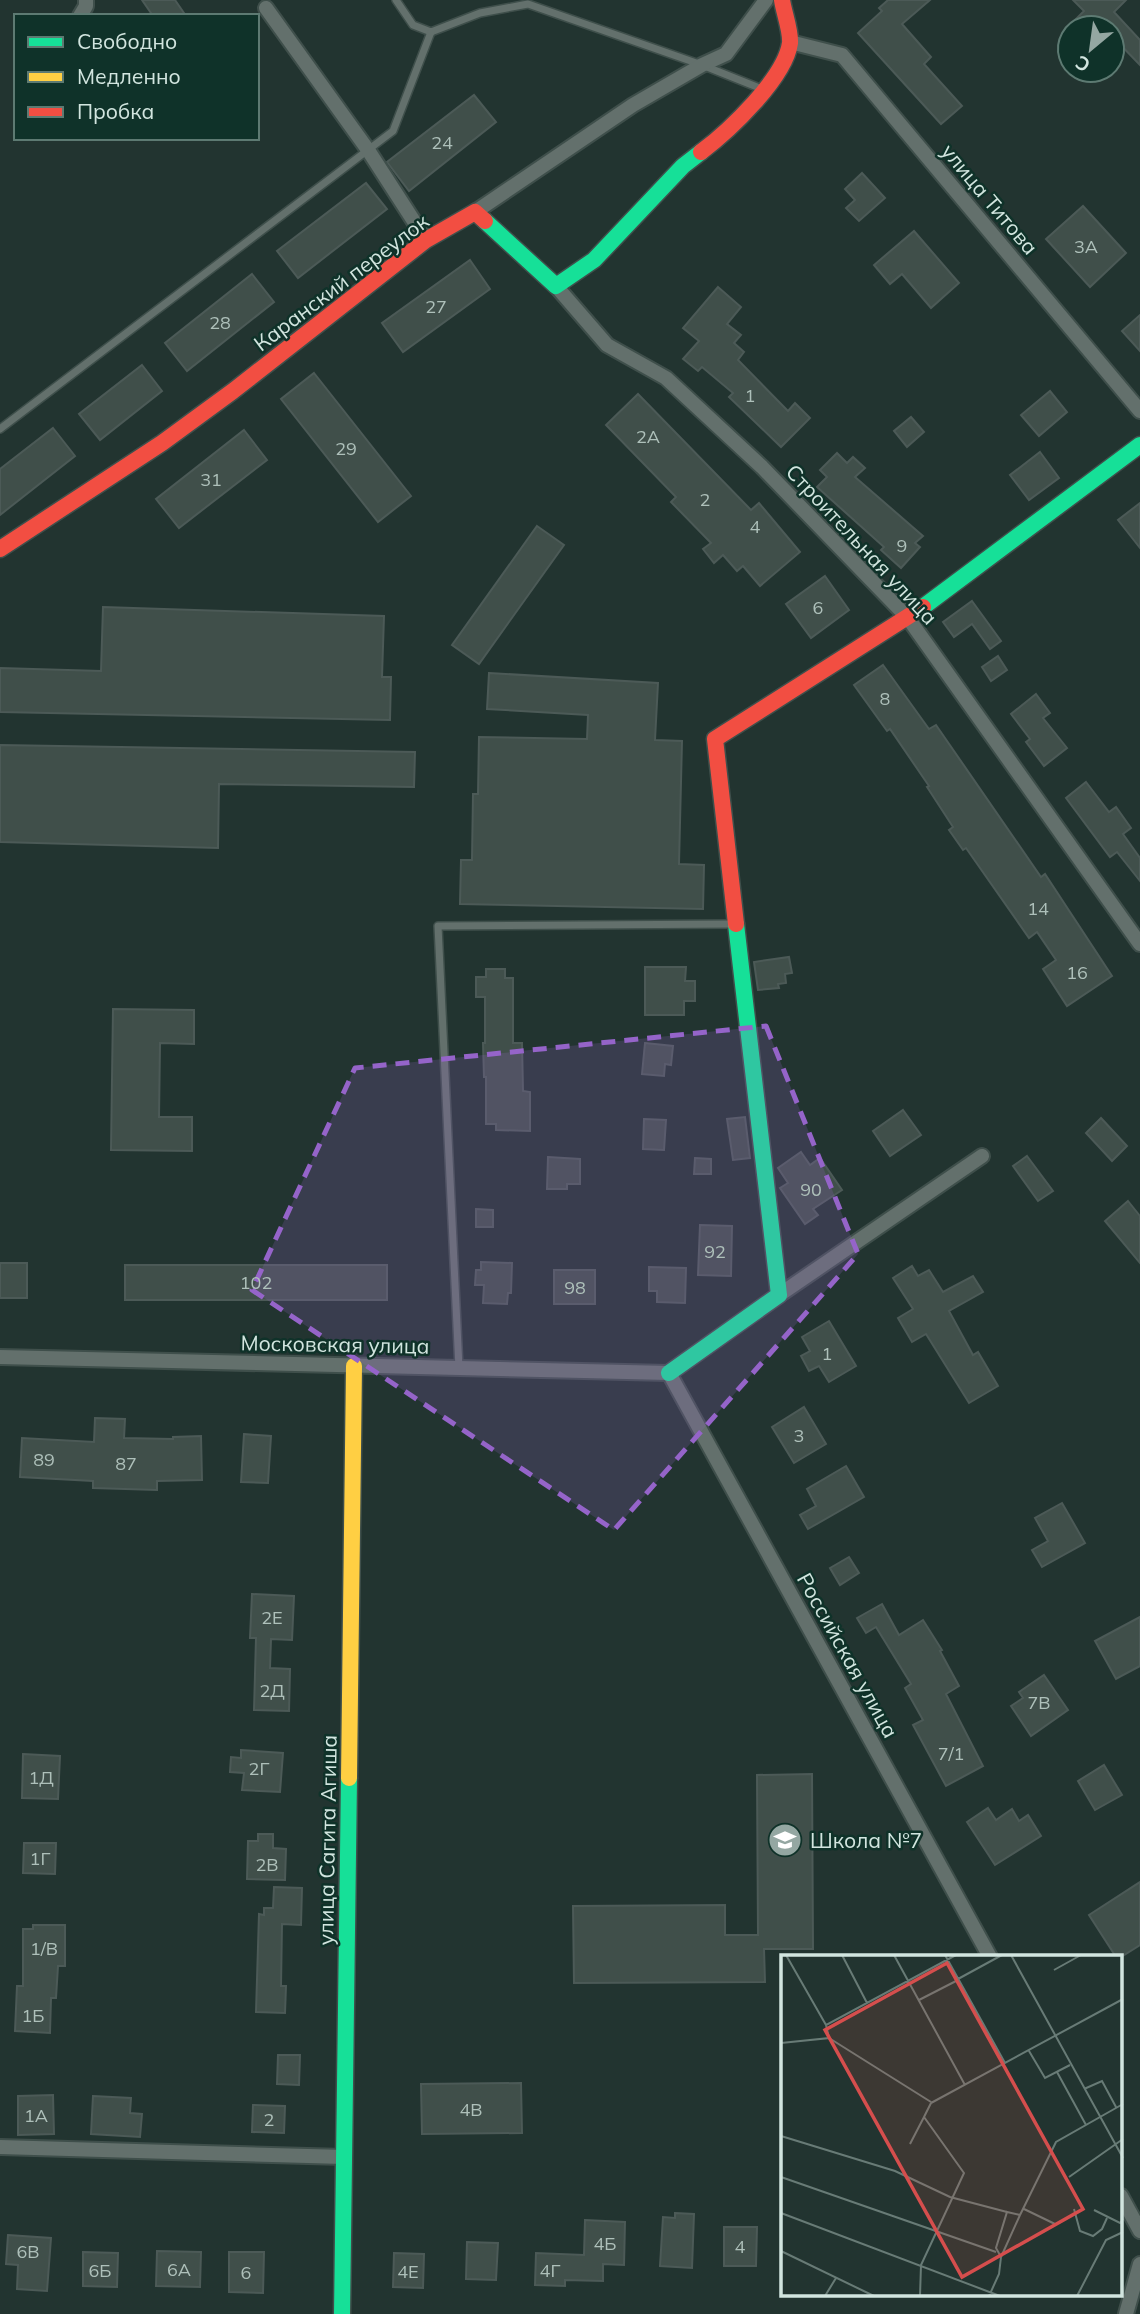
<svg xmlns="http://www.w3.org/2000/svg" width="1140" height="2314" font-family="Mulish,sans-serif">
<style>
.building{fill:#404f4a;stroke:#4c5a57;stroke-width:2}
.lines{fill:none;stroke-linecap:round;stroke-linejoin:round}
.lane-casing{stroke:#3f4f4b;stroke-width:10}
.street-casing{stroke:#3f4f4b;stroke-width:18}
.fast-casing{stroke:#3f4f4b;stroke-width:19}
.slow-casing{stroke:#3f4f4b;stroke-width:19}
.jam-casing{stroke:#3f4f4b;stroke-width:19}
.lane{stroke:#63706c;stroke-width:7}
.street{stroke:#63706c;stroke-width:14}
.fast{stroke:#16e098;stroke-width:16}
.slow{stroke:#ffcf43;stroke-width:16}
.jam{stroke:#f24e42;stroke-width:16}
.marked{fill:#9564c9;fill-opacity:0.2;stroke:#9564c9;stroke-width:5;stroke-dasharray:14 9;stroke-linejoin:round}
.labels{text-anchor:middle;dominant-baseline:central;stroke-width:5;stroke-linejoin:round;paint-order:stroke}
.number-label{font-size:18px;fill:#aec0ba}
.street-label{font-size:21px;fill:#d2e5df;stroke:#0f3229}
.poi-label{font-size:21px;fill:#d2e5df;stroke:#0f3229;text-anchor:start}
.inset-road{fill:none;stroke:#687b76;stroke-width:2}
.view{fill:#d54e4d;fill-opacity:0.15;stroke:#d54e4d;stroke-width:3.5}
.inset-edge{fill:none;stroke:#d2e5df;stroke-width:3.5}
</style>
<rect width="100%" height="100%" fill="#223430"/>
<g class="building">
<path d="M142 0H175L186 16H153Z"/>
<path d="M888 0H930L902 24 931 57 924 64 962 106 941 124 858 33 882 11 879 8Z"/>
<path d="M1073 0H1126L1114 12 1140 40V65L1112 36V28H1085L1076 19 1084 11Z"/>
<path d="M474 95 496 122 409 191 387 162Z"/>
<path d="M862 173 885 198 859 221 846 208 855 200 845 189Z"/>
<path d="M366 183 387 209 298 278 277 251Z"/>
<path d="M1083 206 1126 253 1090 287 1046 239Z"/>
<path d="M914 231 959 283 931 308 902 274 890 284 874 265Z"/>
<path d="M470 260 490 289 403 352 382 323Z"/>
<path d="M252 274 274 302 187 371 165 343Z"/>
<path d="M718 287 741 307 727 324 741 335 734 343 744 352 738 360 788 411 795 403 810 418 781 447 729 397 733 393 702 367 698 371 683 359 699 341 683 328Z"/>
<path d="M1140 315V351L1122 331Z"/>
<path d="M142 365 162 391 100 440 79 414Z"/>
<path d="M314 373 411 496 378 522 281 399Z"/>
<path d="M1050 391 1067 412 1039 436 1021 415Z"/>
<path d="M638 394 751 510 759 503 800 552 760 586 743 566 737 571 723 555 714 563 703 549 711 543 671 502 676 497 606 425Z"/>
<path d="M911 417 924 432 907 447 894 431Z"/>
<path d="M53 428 75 456 0 515V469Z"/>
<path d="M244 430 267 460 179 528 156 499Z"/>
<path d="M1040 452 1059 478 1029 500 1010 475Z"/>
<path d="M837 453 847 463 853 457 865 468 855 477 923 536 915 543 920 547 901 568 881 550 884 547 817 487 827 477 820 470Z"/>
<path d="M1140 503V548L1118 520Z"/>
<path d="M537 526 564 545 479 664 452 645Z"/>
<path d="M825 576 849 610 811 638 786 604Z"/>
<path d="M972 601 1001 641 990 649 972 624 954 637 943 622Z"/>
<path d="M103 607 384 616 382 677H391L390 720 0 712V668L101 671Z"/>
<path d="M998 656 1007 670 991 681 982 667Z"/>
<path d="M883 665 929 729 936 725 1041 877 1045 874 1112 976 1067 1006 1043 969 1056 960 1037 932 1029 938 966 848 963 850 949 830 953 827 927 787 929 786 890 729 887 731 854 685Z"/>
<path d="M489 673 658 683 655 740 682 741 679 864 704 865 703 909 460 904 461 860H472L473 794H478L479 737 587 739 588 715 487 709Z"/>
<path d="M1036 694 1050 713 1043 718 1067 748 1044 766 1026 742 1030 739 1011 714Z"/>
<path d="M0 745 415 752 414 787 219 784 218 848 0 842Z"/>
<path d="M1086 782 1109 812 1116 807 1131 828 1123 834 1140 858V881L1117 852 1110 857 1066 798Z"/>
<path d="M789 957 792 973 785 974 786 983 778 984 779 988 758 990 754 962Z"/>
<path d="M645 967H686L685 981H695V1001H684V1015H645Z"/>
<path d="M486 969H505V978H513V1043H522L523 1091 530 1092V1131L496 1130V1124H486V1077H484L483 1043H485V997H476V977H486Z"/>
<path d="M113 1009 194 1010V1044L160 1043 159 1117H192V1151L111 1150Z"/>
<path d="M645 1043 673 1046 671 1065 665 1064 664 1076 642 1074Z"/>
<path d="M903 1110 921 1135 890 1156 873 1131Z"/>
<path d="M745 1117 750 1158 733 1160 727 1119Z"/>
<path d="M1101 1118 1127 1146 1112 1161 1086 1133Z"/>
<path d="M644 1119 666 1120 664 1150 643 1149Z"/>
<path d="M801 1152 810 1165 820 1158 842 1190 813 1209 818 1215 805 1224 780 1188 788 1183 778 1168Z"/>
<path d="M1027 1156 1053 1191 1038 1201 1013 1166Z"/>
<path d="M548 1157 580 1159V1184H567V1189H547Z"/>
<path d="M695 1158 711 1159V1174H694Z"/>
<path d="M1128 1201 1140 1216V1263L1105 1221Z"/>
<path d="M476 1209 493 1210V1227H476Z"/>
<path d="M700 1225 732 1226 731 1276 698 1275Z"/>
<path d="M481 1262 512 1263 511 1293H508L507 1304 483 1303 484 1285H475L476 1270H481Z"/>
<rect x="0" y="1263" width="27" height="35"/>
<rect x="125" y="1265" width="262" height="35"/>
<path d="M912 1266 918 1276 929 1270 943 1292 973 1276 983 1292 949 1311 973 1355 978 1352 998 1386 969 1403 926 1334 912 1342 898 1318 913 1309 893 1278Z"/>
<path d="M649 1267 686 1268 685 1303 657 1302V1291H649Z"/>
<rect x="554" y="1270" width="41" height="34"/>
<path d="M829 1321 856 1366 829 1382 819 1366 809 1371 801 1356 810 1351 802 1337Z"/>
<path d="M804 1407 826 1444 794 1463 772 1427Z"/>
<path d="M95 1418 125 1419 124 1438 173 1439V1437L201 1436 202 1480 157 1481V1490L93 1488V1481L20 1477 22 1438 94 1442Z"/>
<path d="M244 1434 271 1436 268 1483 241 1482Z"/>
<path d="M846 1466 864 1497 808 1529 800 1515 816 1506 807 1489Z"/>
<path d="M1062 1503 1085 1543 1042 1567 1032 1550 1048 1541 1035 1518Z"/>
<path d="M849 1557 859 1573 840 1585 830 1568Z"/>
<path d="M252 1594 294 1596 292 1640 271 1639 270 1668 290 1669 289 1711 254 1710 256 1638H250Z"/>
<path d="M882 1604 899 1635 923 1620 942 1650 940 1651 959 1686 946 1694 983 1766 946 1786 913 1725 923 1720 905 1688 911 1684 876 1627 866 1633 857 1618Z"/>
<path d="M1140 1617V1666L1116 1679 1095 1641Z"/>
<path d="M1044 1675 1068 1710 1031 1736 1011 1706 1023 1698 1019 1692Z"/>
<path d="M241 1750 283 1753 280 1792 242 1790 244 1773 230 1772 231 1757 241 1758Z"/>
<path d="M23 1754 60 1756 58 1799 22 1798Z"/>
<path d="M1104 1765 1122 1795 1095 1810 1078 1781Z"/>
<path d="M812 1774 813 1949H764L765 1982 574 1983 573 1906 725 1905V1935H758L757 1775Z"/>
<path d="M988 1808 996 1820 1012 1809 1019 1821 1028 1815 1041 1836 995 1865 967 1822Z"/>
<path d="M258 1834H273V1848L286 1849 285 1880 247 1879 248 1841H258Z"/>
<path d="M24 1843H56L55 1874 23 1873Z"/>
<path d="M1140 1882V1945L1121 1957H1116L1089 1915Z"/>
<path d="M274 1887 302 1888 301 1925 282 1924 281 1986H286L285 2013 256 2012 259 1914 264 1915V1908H273Z"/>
<path d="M33 1925H65V1966H58L56 1998H51L50 2033 15 2031 17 1986H23V1929H33Z"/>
<path d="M278 2055H300L299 2085 277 2084Z"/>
<path d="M521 2083 522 2133 422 2134 421 2084Z"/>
<path d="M53 2095 54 2134 18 2135V2096Z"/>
<path d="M93 2096 131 2098 130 2113 142 2114 140 2137 91 2134Z"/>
<path d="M253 2105 285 2106 284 2133 252 2132Z"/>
<path d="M675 2213 694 2214 692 2268 660 2266 663 2217 675 2218Z"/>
<path d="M585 2220 625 2222 624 2265 603 2264V2281L565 2280V2286L535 2285 536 2253 584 2255Z"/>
<path d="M724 2227H757L756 2266H724Z"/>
<path d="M8 2235 51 2238 47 2291 17 2289 18 2265 6 2264Z"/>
<path d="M467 2242 498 2243 496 2280 466 2279Z"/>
<path d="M157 2251 201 2252 200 2287 156 2286Z"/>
<path d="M83 2252 118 2253 117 2287 83 2286Z"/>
<path d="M229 2252H264L263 2293 229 2292Z"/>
<path d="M394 2253 424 2254 423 2288 393 2287Z"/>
</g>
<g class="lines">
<defs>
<g id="lane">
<path d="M396 0 413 25 431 32 480 13 528 4 702 65 762 89"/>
<path d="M0 429 393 131 431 32"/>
<path d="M459 1368 438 926 733 924"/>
</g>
<g id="street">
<path d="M266 8 368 150 426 240"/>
<path d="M80 16 86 6V0"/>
<path d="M790 42 842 55 1140 411"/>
<path d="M475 212 633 105 702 65 726 54 766 0"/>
<path d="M556 286 607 345 666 378 762 467 908 618 1140 944"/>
<path d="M779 1295 982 1156"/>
<path d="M0 1357 669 1373 990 1957"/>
<path d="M0 2147 344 2157"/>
<path d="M1121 2196 1140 2231"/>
<path d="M1126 2314 1140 2264"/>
</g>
<g id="fast">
<path d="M485 221 556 286 594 260 683 166 701 152"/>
<path d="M923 607 1140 445"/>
<path d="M669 1373 779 1295 736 924"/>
<path d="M342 2314 349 1778"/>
</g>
<path id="slow" d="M349 1778 354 1366"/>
<g id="jam">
<path d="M701 152C729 131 785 78 790 43 791 31 784 13 782 0"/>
<path d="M0 549 162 443 233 391 426 240 475 212 485 221"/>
<path d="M736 924 715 739 923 607"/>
</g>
</defs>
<use href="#lane" class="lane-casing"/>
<use href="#street" class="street-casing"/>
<use href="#fast" class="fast-casing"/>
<use href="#slow" class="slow-casing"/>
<use href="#jam" class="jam-casing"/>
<use href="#lane" class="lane"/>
<use href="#street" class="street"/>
<use href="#fast" class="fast"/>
<use href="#slow" class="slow"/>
<use href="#jam" class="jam"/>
</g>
<path class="marked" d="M766 1026 858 1254 614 1530 252 1290 355 1068Z"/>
<defs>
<symbol id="school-disc" viewBox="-11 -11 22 22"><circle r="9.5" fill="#94a7a2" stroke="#0f3229"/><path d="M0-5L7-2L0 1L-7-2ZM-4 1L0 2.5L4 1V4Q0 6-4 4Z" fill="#fff"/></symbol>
</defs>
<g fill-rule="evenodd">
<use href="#school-disc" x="766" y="1821" width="38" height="38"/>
</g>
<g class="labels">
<g class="number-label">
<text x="442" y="142">24</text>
<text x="1086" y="246">3А</text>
<text x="436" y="306">27</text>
<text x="220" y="322">28</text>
<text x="750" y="395">1</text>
<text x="648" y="436">2А</text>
<text x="346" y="448">29</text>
<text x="211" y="479">31</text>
<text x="705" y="499">2</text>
<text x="755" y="526">4</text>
<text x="902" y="545">9</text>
<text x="818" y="607">6</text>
<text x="885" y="698">8</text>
<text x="1038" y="908">14</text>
<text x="1077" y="972">16</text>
<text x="811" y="1189">90</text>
<text x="715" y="1251">92</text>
<text x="256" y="1282">102</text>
<text x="575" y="1287">98</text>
<text x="827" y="1353">1</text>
<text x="799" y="1435">3</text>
<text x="44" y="1459">89</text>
<text x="126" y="1463">87</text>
<text x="272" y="1617">2Е</text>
<text x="272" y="1690">2Д</text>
<text x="1039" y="1702">7В</text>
<text x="951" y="1753">7/1</text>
<text x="259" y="1768">2Г</text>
<text x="41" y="1777">1Д</text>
<text x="40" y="1858">1Г</text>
<text x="267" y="1864">2В</text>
<text x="44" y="1948">1/В</text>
<text x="33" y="2015">1Б</text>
<text x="471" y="2109">4В</text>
<text x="36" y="2115">1А</text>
<text x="269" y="2119">2</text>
<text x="605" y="2243">4Б</text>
<text x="740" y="2246">4</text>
<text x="28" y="2251">6В</text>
<text x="179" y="2269">6А</text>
<text x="100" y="2270">6Б</text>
<text x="550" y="2270">4Г</text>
<text x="408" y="2271">4Е</text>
<text x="246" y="2272">6</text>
</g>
<g class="street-label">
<text transform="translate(990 199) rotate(50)">улица Титова</text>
<text transform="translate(341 282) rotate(-37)">Каранский переулок</text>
<text transform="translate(862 544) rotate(47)">Строительная улица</text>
<text transform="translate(335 1344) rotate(1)">Московская улица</text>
<text transform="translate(848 1655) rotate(61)">Российская улица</text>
<text transform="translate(327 1840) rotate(-89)">улица Сагита Агиша</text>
</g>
<g class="poi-label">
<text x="810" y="1840">Школа №7</text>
</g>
</g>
<g transform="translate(781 1955)">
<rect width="341" height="341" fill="#223430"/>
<path class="inset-road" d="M5 0 45 70M61 0 86 48M113 0 184 130M164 0 224 108M230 0 342 203M273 15 300 0M177 24 221 0M138 45 177 25M48 83 150 147M0 88 48 83 45 70 175 0M248 96 264 123 289 110M276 117 305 170M303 134 321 126 335 152M150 148 342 44M0 181 114 216 169 242 226 257M129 189 143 162M0 222 215 297M288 222 342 184M243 254 274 269M293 254 299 276 312 281 321 274 326 263M313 255 339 268 342 264M0 258 219 341M0 296 93 341M220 302 239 260M44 341 55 323M139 341 140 310 183 218 143 162 150 148M208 341 218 319 220 302 215 293 226 257 239 260 275 187 342 149M296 341 325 285 342 277"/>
<path class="view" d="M166 8 302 254 181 322 44 75Z"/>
<rect width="341" height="341" class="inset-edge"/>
</g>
<rect x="14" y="14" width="245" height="126" fill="#0f3229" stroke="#5d7a72" stroke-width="2"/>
<rect x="28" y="37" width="35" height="10" fill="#16e098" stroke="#5d7a72" stroke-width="2"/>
<text x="77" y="49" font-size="21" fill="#d2e5df">Свободно</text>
<rect x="28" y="72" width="35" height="10" fill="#ffcf43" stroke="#5d7a72" stroke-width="2"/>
<text x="77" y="84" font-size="21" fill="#d2e5df">Медленно</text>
<rect x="28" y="107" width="35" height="10" fill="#f24e42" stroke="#5d7a72" stroke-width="2"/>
<text x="77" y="119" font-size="21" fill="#d2e5df">Пробка</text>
<g transform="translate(1091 49) rotate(209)"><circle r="33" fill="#0f3229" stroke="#5d7a72" stroke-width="2"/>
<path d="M0-5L12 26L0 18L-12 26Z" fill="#94a7a2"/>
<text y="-10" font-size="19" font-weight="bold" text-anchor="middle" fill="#d2e5df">С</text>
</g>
</svg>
